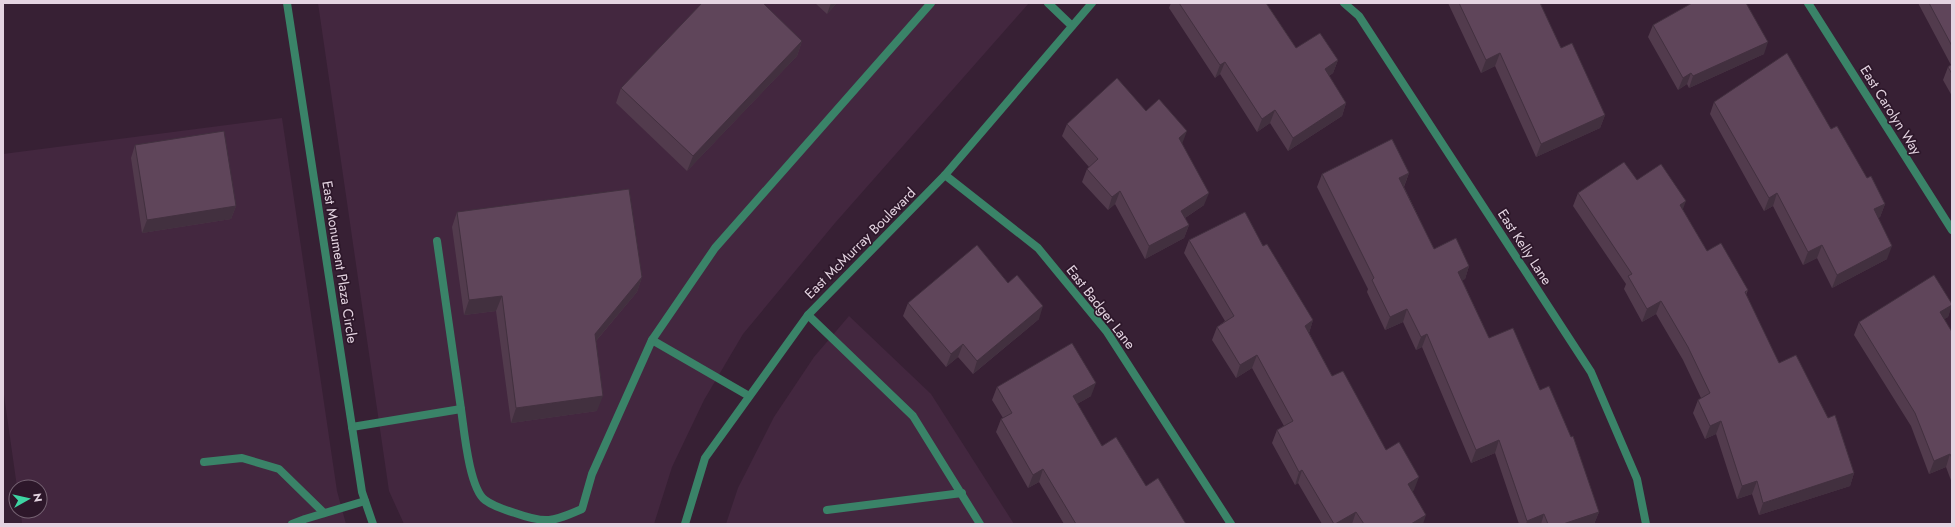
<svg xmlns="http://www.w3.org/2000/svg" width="1955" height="527" font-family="Jost,sans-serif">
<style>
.built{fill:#43273f}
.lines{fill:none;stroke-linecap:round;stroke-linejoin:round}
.service{stroke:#3a8368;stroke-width:8}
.minor{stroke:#3a8368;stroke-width:8}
.tertiary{stroke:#3a8368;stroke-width:8}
.wall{fill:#523b4d}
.shaded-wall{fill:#42303f}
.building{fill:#5f455a;stroke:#42303f}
.labels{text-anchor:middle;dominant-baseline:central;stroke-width:3.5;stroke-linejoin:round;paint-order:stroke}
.street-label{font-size:14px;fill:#e4d4e1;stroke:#2d172a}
</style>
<rect width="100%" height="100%" fill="#372034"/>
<g class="built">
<path d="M318 3H1029L835 223 743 334 704 400 672 467 654 524H404L389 491Z"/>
<path d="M282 118 337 491 346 524H22L21 511H40V487H17L3 388V154Z"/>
<path d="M849 316 931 394 1014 524H726L738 488 774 417 814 357Z"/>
</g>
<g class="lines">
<g class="service">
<path d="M1048 3 1072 26"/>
<path d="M437 241 461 409"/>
<path d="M808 315 913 416 980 524"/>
<path d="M652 340 749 396"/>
<path d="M352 427 461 409C464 429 469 488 485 500 493 506 505 510 515 513 546 524 552 522 582 509L592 474 652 340 715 248 931 3"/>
<path d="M204 462 242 458 279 469 324 513"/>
<path d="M827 510 962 493"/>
<path d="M292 524 305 519 365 501"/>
</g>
<g class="minor">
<path d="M287 3 362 492 373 524"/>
<path d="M1344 3 1359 16 1591 372 1637 479 1646 524"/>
<path d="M1808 3 1952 230"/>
<path d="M945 175 1038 248 1107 332 1231 524"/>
</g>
<path class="tertiary" d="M685 524 705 458 808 315 945 175 1092 3"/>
</g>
<g class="wall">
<path d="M815 3H837L827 14Z"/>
<path d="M1171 3H1266L1296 48 1338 60 1333 73 1329 76 1346 103 1342 116 1288 151 1270 123 1257 132 1220 74 1215 78 1169 8Z"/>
<path d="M1448 3H1540L1561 48 1605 115 1600 128 1536 157 1495 66 1481 73Z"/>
<path d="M1918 3H1952V96L1943 80 1948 67 1951 65Z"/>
<path d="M1653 25 1764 54 1689 88 1687 84 1678 90 1648 37Z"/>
<path d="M802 41 797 56 687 171 616 103 621 88Z"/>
<path d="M1714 102 1831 129 1885 204 1880 217 1878 218 1887 259 1832 288 1817 258 1803 265 1773 206 1764 211 1710 114Z"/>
<path d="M1146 111 1182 143 1204 205 1185 218 1189 225 1184 238 1145 259 1115 204 1108 210 1082 182 1087 169 1089 167 1062 136 1067 124Z"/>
<path d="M135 145 236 206 231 219 142 233 131 158Z"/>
<path d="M1409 173 1404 187 1434 249 1469 266 1465 279 1462 280 1489 338 1540 390 1599 512 1594 524H1519L1495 453 1471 463 1422 347 1416 350 1403 322 1385 330 1367 292 1368 289 1317 187 1322 174Z"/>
<path d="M1578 193 1683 210 1707 251 1748 290 1746 295 1779 363 1854 473 1850 486 1759 515 1752 494 1737 499 1716 434 1705 439 1693 413 1698 400 1701 398 1683 360 1656 314 1642 322 1624 289 1626 284 1573 206Z"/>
<path d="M457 212 642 277 637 292 596 341 597 411 511 423 496 311 464 315 452 227Z"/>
<path d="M1189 240 1263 246 1313 320 1309 333 1332 376 1414 490 1412 491 1423 524H1322L1298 483 1295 485 1272 443 1277 430 1284 426 1252 368 1236 378 1212 340 1217 327 1225 321 1184 253Z"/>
<path d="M908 303 1039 319 973 374 958 357 946 367 903 316Z"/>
<path d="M1952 304 1948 317 1944 319 1952 332V483L1946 467 1929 474 1911 426 1854 335 1859 322Z"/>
<path d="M997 387 1091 396 1077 404 1102 446 1146 486 1186 524H1064L1039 482 1028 488 996 432 1001 419 1003 418 992 400Z"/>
</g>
<g class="shaded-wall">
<path d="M831 3H837L827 14Z"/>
<path d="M802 41 797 56 687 171 693 156Z"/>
<path d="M1768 42 1764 54 1689 88 1693 76Z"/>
<path d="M1500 53 1495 66 1481 73 1486 60Z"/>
<path d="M1338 60 1333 73 1320 82 1325 69Z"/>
<path d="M1225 62 1220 74 1215 78 1220 65Z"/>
<path d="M1691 73 1687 84 1678 90 1683 78Z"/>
<path d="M1346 103 1342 116 1288 151 1293 138Z"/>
<path d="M1275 110 1270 123 1257 132 1262 119Z"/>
<path d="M1605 115 1600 128 1536 157 1541 144Z"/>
<path d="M1187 131 1182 144 1179 138Z"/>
<path d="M1409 173 1404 186 1395 191 1399 178Z"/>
<path d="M1120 191 1115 204 1108 210 1112 197Z"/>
<path d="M1209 193 1204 205 1176 224 1181 211Z"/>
<path d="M1777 193 1773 206 1764 211 1769 198Z"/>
<path d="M1686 201 1681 214 1680 205Z"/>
<path d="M1885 204 1880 217 1869 222 1874 209Z"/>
<path d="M236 206 231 219 142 233 147 220Z"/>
<path d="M1189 225 1184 238 1145 259 1149 246Z"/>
<path d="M1822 245 1817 258 1803 265 1808 252Z"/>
<path d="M1892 246 1887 259 1832 288 1837 275Z"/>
<path d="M1469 266 1465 279 1453 285 1458 272Z"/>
<path d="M642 277 637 292 589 349 595 334Z"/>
<path d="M502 296 496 311 464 315 469 300Z"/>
<path d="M1661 301 1656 314 1642 322 1647 309Z"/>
<path d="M1952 305 1948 317 1935 325 1940 312Z"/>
<path d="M1043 306 1039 319 973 374 977 361Z"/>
<path d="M1407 309 1403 322 1385 330 1390 317Z"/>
<path d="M1313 320 1309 333 1305 326Z"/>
<path d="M1427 334 1422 347 1416 350 1421 337Z"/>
<path d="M963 344 958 357 946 367 951 354Z"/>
<path d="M1257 355 1252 368 1236 378 1240 365Z"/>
<path d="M1096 383 1091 396 1068 409 1073 396Z"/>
<path d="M603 396 597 411 511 423 516 408Z"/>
<path d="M1721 421 1716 434 1705 439 1710 426Z"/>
<path d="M1499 440 1495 453 1471 463 1476 450Z"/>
<path d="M1950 454 1946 467 1929 474 1934 461Z"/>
<path d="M1043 469 1039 482 1028 488 1033 475Z"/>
<path d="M1302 470 1298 483 1295 485 1299 472Z"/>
<path d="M1854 473 1850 486 1759 515 1763 503Z"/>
<path d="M1419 477 1414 490 1403 497 1408 484Z"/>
<path d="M1757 481 1752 494 1737 499 1742 486Z"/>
<path d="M1356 512 1352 524H1335Z"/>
<path d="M1599 512 1594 524H1563Z"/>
<path d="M1544 514 1541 524H1526L1527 521Z"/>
<path d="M1426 515 1423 524H1411Z"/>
</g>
<g class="building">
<path d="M702 3H763L802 41 693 156 621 88Z"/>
<path d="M1179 3H1266L1296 48 1320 33 1338 60 1325 69 1346 103 1293 138 1275 110 1262 119 1225 62 1220 65Z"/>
<path d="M1459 3H1540L1561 48 1572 43 1605 115 1541 144 1500 53 1486 60Z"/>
<path d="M1692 3H1746L1768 42 1693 76 1691 73 1683 78 1653 25Z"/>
<path d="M1929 3H1952V46Z"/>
<path d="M1787 53 1831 129 1837 126 1867 178 1871 176 1885 204 1874 209 1892 246 1837 275 1822 245 1808 252 1777 193 1769 198 1714 102Z"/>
<path d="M1952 64V74L1948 67Z"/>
<path d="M1117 78 1146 111 1159 99 1187 131 1179 138 1209 193 1181 211 1189 225 1149 246 1120 191 1112 197 1087 169 1098 159 1067 124Z"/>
<path d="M224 131 236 206 147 220 135 145Z"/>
<path d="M1392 139 1409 173 1399 178 1434 249 1456 238 1469 266 1458 272 1489 338 1513 328 1540 390 1549 386 1571 437 1573 436 1599 512 1563 524H1548L1544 514 1527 521 1499 440 1476 450 1427 334 1421 337 1407 309 1390 317 1372 280 1374 278 1322 174Z"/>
<path d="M1624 162 1637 180 1661 164 1686 201 1680 205 1707 251 1721 243 1748 290 1745 292 1779 363 1796 355 1828 418 1835 415 1854 473 1763 503 1757 481 1742 486 1721 421 1710 426 1698 400 1710 393 1688 347 1661 301 1647 309 1628 276 1632 274 1578 193Z"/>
<path d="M629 189 642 277 595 334 603 396 516 408 502 296 469 300 457 212Z"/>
<path d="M1245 212 1263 246 1267 244 1313 320 1305 326 1332 376 1343 371 1386 450 1399 442 1419 477 1408 484 1426 515 1411 524H1364L1356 512 1335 524H1334L1302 470 1299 472 1277 430 1293 421 1257 355 1240 365 1217 327 1234 316 1189 240Z"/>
<path d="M977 245 1008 283 1017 275 1043 306 977 361 963 344 951 354 908 303Z"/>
<path d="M1934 275 1952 304V305L1940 312 1952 332V458L1950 454 1934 461 1915 413 1859 322Z"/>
<path d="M1072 343 1096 383 1073 396 1102 446 1116 437 1146 486 1158 478 1186 524H1076L1043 469 1033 475 1001 419 1012 413 997 387Z"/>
</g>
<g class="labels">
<g class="street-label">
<text transform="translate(1891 110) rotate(58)">East Carolyn Way</text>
<text transform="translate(860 243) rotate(-45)">East McMurray Boulevard</text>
<text transform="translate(1525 247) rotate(57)">East Kelly Lane</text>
<text transform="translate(340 262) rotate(81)">East Monument Plaza Circle</text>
<text transform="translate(1101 307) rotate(52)">East Badger Lane</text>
</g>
</g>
<rect width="1955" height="527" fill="none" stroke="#e4d4e1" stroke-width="8"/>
<g transform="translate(28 499) rotate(82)"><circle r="19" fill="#2d172a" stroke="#766373"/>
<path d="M0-3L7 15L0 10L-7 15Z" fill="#3ed4a3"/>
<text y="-6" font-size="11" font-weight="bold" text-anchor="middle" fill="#e4d4e1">N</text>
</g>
</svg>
